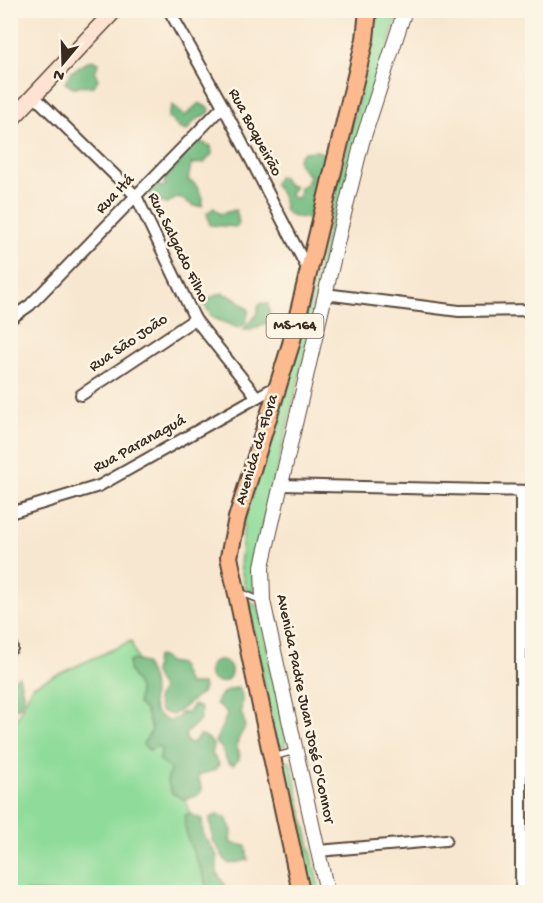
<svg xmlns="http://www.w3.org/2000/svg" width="543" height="903" font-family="'Gochi Hand',sans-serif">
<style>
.green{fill:#8fdc9a;stroke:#65835c;stroke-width:1.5}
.forest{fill:#73bc82;stroke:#577350;stroke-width:1.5}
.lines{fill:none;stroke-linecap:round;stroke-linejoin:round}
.service-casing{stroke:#574639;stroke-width:8}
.minor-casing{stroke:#574639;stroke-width:14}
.tertiary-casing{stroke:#574639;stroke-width:16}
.secondary-casing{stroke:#574639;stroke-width:18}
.primary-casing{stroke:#574639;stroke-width:20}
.service{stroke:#fff;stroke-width:5}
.minor{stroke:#fff;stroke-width:10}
.tertiary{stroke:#fff;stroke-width:14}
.secondary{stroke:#fee3d2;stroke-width:15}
.primary{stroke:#fcba8e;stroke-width:16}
.labels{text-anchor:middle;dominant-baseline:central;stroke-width:5;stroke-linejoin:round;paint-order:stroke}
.shield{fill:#fcf5e5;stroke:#75675a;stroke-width:1.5}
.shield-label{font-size:15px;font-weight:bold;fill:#3b2a1e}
.street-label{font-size:16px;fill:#3b2a1e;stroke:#fcf5e5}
</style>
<rect width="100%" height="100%" fill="#fcf5e5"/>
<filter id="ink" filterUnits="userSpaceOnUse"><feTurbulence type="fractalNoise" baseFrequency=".0167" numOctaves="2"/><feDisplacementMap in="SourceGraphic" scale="12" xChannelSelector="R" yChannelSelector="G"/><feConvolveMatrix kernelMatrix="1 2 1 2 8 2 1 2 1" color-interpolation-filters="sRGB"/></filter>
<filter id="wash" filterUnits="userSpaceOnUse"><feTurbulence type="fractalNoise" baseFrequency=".008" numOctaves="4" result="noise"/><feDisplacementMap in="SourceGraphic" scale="24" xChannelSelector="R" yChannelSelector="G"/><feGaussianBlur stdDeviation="1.35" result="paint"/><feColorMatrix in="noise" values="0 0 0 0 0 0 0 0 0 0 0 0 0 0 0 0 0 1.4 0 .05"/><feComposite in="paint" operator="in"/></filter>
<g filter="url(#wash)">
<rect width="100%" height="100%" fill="#f8e7d0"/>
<g class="green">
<path d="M380 11H398L320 291 256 555 254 590 250 591 246 590 240 566 244 523 313 290Z"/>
<path d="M248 600 258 607 260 613 286 740 285 746H277Z"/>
<path d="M131 641 217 892H11V731L32 686Z"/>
<path d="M289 761 291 764 320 892H310L282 767 284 762Z"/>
</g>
<g class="forest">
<path d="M91 60 99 63 95 71 98 79 94 86 72 87 65 83 71 72Z"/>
<path d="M199 103 210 109 209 113 194 121 187 131 179 128 168 117 172 105 185 116Z"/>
<path d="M200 142 211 146 212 154 204 163 191 164 188 180 195 184 203 198 202 206H194L179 197 165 204 147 193 154 183 161 187 165 186 164 177 170 166 178 164 189 147Z"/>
<path d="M316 151 326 154 332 161 319 207 314 208 313 216 309 219 292 216 285 211 282 195 274 184 278 177H282L288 185 295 187 290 193 291 197 299 198 300 187 307 184 309 176 298 163V158L304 152Z"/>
<path d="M214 208 220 214 236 210 239 223 237 227 210 225 207 213Z"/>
<path d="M222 293 237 299 249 310 245 324 238 328 213 318 204 305 207 299Z"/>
<path d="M263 303 268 304 270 321 251 330H243L257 314 259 304Z"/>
<path d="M160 656 168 662 179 664 188 684H202L204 687 202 693C191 700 184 709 172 715L160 711 157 700 162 689 154 673 156 657Z"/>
<path d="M133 660 145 663C147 669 151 675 152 681 156 703 143 711 170 721L179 717 180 713 188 712 193 705 201 708 200 720 185 734 187 742 191 744 201 735 208 738 214 746 212 754 219 764 215 770 198 775 202 791 195 796 183 799 172 793 167 781 170 769 160 761 161 748 157 746 149 750 143 744 152 730 145 710 138 704 139 688 129 670V662Z"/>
<circle cx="220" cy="671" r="11"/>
<path d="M19 676 24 698 20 706 11 711V681Z"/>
<path d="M239 688 242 696 241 713C251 734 239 728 237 745 237 750 241 753 239 759L233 765 228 763 221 747 215 742 227 715 226 711 216 704C218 694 229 688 239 688Z"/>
<path d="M189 814 202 819 203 833 217 856V873L225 885 226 892H208C204 886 206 880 203 874 196 861 182 831 185 815Z"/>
<path d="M216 815 226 818 232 831 230 843 246 846 248 860 229 864C221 857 220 848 212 840 214 832 209 825 210 818Z"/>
</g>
</g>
<g filter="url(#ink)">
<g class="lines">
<defs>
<g id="service">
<path d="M240 592 262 601"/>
<path d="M273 757 295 751"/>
</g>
<g id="minor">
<path d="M169 10 223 106 308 270"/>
<path d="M34 96 136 196 195 319 257 397"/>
<path d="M10 98 16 116"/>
<path d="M325 294 459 311 532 310"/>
<path d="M10 319 30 305 223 106"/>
<path d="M81 395 195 319"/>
<path d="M281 485 532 491"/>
<path d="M521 491V892"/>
<path d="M10 513 99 486 277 386"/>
<path d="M10 641 12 648"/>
<path d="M318 851 446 840"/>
</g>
<path id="tertiary" d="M327 892 263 601 262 566 342 222 362 142 405 10"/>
<path id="secondary" d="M10 121 115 10"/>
<path id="primary" d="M301 892 229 557 237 518 291 344 365 39 368 10"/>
</defs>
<use href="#service" class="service-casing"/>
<use href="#minor" class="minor-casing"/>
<use href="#tertiary" class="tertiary-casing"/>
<use href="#secondary" class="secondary-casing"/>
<use href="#primary" class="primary-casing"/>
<use href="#service" class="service"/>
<use href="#minor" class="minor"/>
<use href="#tertiary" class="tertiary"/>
<use href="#secondary" class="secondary"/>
<use href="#primary" class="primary"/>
</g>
</g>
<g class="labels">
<rect class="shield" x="266.5" y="314" width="57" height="24" rx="4.5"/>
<g class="shield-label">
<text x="295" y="326">MS-164</text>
</g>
<g class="street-label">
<text transform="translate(254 133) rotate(62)">Rua Boqueirão</text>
<text transform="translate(116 195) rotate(-46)">Rua Itá</text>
<text transform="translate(177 248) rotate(64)">Rua Salgado Filho</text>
<text transform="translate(129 344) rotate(-34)">Rua São João</text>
<text transform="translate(140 445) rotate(-29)">Rua Paranaguá</text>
<text transform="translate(258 450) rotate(-73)">Avenida da Flora</text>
<text transform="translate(304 709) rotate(78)">Avenida Padre Juan José O'Connor</text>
</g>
</g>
<rect width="543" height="903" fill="none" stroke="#fcf5e5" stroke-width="36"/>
<g transform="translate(63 63) rotate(199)" stroke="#fcf5e5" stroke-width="4.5" paint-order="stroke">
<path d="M0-4.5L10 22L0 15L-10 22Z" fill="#3b2a1e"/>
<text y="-9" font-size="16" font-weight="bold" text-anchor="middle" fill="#3b2a1e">N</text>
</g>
</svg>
